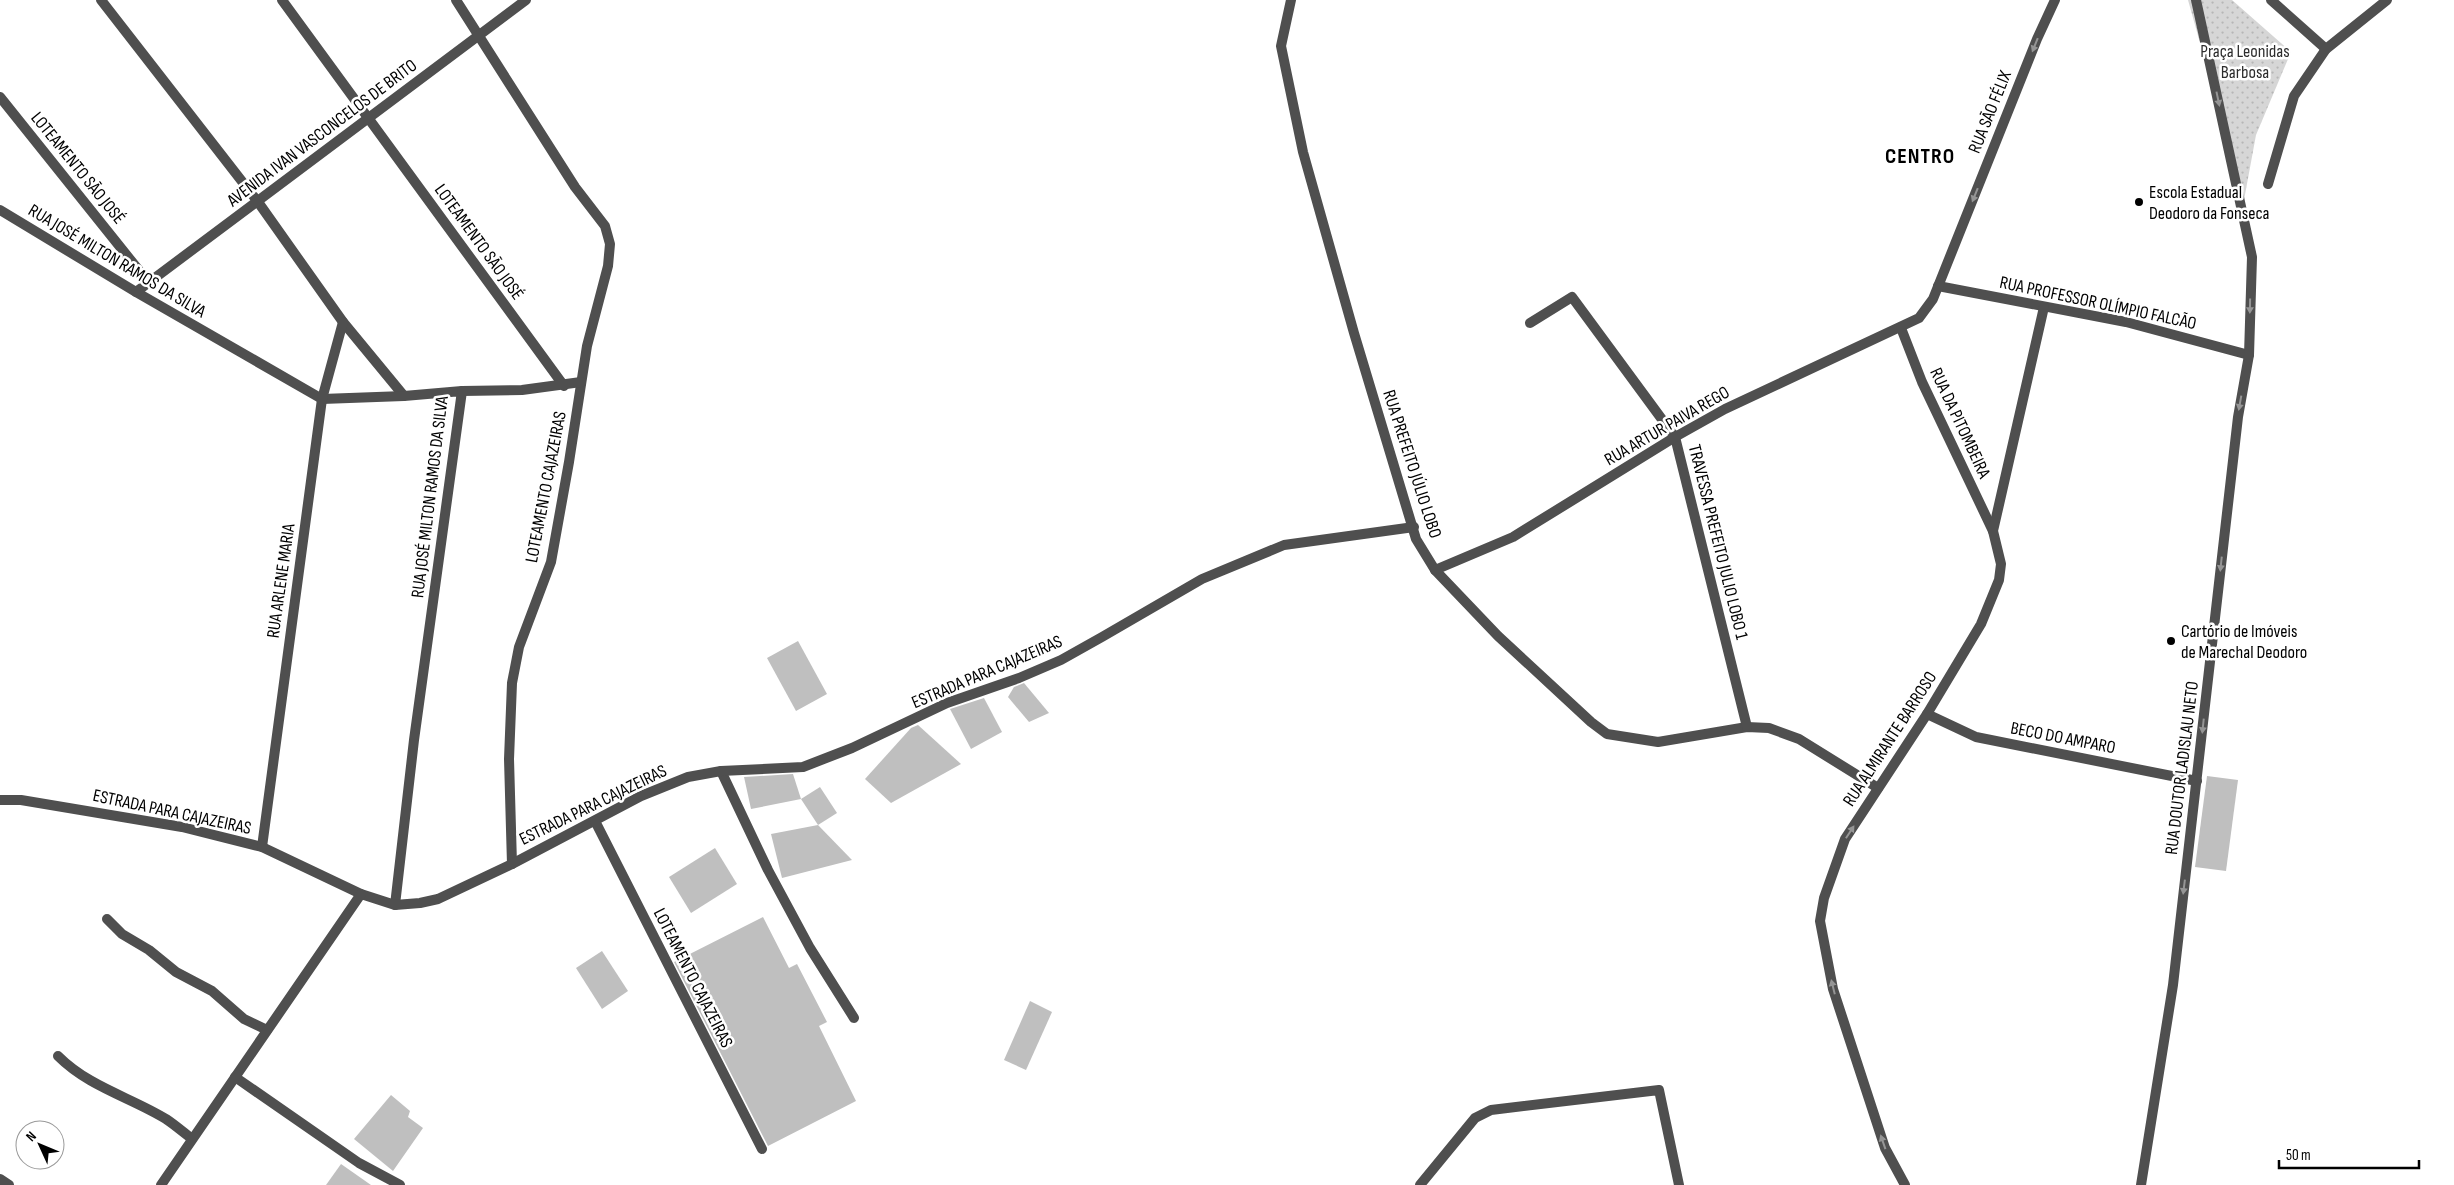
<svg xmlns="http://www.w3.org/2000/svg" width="2454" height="1185" font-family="'Sofia Sans Condensed',sans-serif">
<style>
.park{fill:url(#park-dots)}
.building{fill:#bfbfbf}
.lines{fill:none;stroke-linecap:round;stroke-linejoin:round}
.street{stroke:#4f4f4f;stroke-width:10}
.oneway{fill:#959595}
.poi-dot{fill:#000;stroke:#fff;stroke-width:2}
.labels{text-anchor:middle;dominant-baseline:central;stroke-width:5;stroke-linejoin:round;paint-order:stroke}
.park-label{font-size:18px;fill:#2d2d2d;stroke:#fff}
.street-label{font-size:18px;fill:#000;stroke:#fff}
.poi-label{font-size:18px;fill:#000;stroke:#fff;text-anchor:start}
.district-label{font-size:22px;font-weight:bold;letter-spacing:1px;fill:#000;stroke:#fff}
</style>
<defs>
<pattern id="park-dots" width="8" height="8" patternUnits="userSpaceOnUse" patternTransform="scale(1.25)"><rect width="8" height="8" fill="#d6d6d6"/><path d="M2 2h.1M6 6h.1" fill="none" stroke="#b6b6b6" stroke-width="1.8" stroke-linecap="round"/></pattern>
</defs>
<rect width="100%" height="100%" fill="#fff"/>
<path class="park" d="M2188 0H2232L2291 52 2256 135 2244 200Z"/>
<g class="building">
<path d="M798 641 827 694 796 711 767 658Z"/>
<path d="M1024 683 1049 713 1029 722 1008 697 1014 687Z"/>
<path d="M984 698 1002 732 971 749 950 709Z"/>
<path d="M918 725 961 764 891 803 865 779 911 728Z"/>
<path d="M793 774 801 799 751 809 744 777Z"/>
<path d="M2207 776 2238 780 2226 871 2195 867Z"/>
<path d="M820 787 837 813 818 825 801 799Z"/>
<path d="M818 825 852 860 782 878 771 834Z"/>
<path d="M715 848 737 884 691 913 669 877Z"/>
<path d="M763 917 789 968 797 964 827 1022 819 1026 856 1101 768 1146 674 962Z"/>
<path d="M602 951 628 991 602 1009 576 968Z"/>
<path d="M1030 1001 1052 1012 1026 1070 1004 1060Z"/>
<path d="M391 1095 410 1111 408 1117 423 1128 393 1171 354 1139Z"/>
<path d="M341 1164 371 1185H326Z"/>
</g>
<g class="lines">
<g class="street">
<path d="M101 0 258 202 343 322 404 396"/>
<path d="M282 0 564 386"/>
<path d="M456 0 575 187 605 226 610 244 608 266 587 346 569 462 551 562 519 647 512 683 509 759 512 864"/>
<path d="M1291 0 1281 46 1303 152 1354 333 1416 539 1435 570 1498 636 1591 722 1607 734 1658 742 1747 727 1769 728 1799 739 1878 788"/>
<path d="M2271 0 2326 49"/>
<path d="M0 97 149 283"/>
<path d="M2268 184 2294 96 2326 49 2387 0"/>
<path d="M0 210 136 292 322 399 404 396 462 391 414 740 395 905"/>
<path d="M1938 286 2126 322 2249 355"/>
<path d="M136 292 526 0"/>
<path d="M1530 323 1572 297 1675 437 1747 727"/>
<path d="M1901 328 1922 382 1993 531"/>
<path d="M462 391 522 390 581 382"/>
<path d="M1435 570 1513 537 1675 437 1725 409 1919 318 1933 299 2037 39 2055 0"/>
<path d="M1927 714 1976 737 2197 781"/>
<path d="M721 771 768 870 810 948 854 1018"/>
<path d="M0 800H21L182 827 262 847 361 894 395 905 420 903 438 899 512 864 641 796 688 777 721 771 803 767 852 748 947 703 1019 678 1061 660 1102 637 1202 579 1284 545 1414 527"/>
<path d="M595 821 762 1149"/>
<path d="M262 847 322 399 343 322"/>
<path d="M107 919 122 934 149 950 176 972 212 991 244 1019 267 1030"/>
<path d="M58 1056C89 1087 130 1097 166 1119 175 1125 183 1132 191 1138"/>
<path d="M235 1077 359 1163 400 1185"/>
<path d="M0 1179 9 1185"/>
<path d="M161 1185 361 894"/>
<path d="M1420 1185 1475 1118 1491 1110 1659 1090 1679 1185"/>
<path d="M1905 1185 1885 1148 1833 989 1820 921 1824 898 1845 839 1927 714 1981 624 1999 580 2001 564 1993 531 2044 307"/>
<path d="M2141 1185 2173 985 2238 417 2249 355 2252 257 2196 0"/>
</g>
</g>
<defs><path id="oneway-solid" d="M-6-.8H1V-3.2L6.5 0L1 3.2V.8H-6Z" transform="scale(1.25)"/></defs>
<g class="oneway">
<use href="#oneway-solid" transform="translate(2035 45) rotate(112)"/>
<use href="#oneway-solid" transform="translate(2218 99) rotate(78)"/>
<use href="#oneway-solid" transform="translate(1975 195) rotate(112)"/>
<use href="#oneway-solid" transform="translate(2250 306) rotate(91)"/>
<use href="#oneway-solid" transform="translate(2240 403) rotate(100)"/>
<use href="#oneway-solid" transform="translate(2221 564) rotate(96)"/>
<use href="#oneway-solid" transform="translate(2203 726) rotate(96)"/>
<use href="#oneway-solid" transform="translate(1850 832) rotate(-57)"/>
<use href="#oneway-solid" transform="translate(2184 887) rotate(97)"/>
<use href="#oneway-solid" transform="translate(1833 987) rotate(-104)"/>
<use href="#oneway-solid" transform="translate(1883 1142) rotate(-109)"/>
</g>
<g class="poi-dot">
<circle cx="2139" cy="202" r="5"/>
<circle cx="2171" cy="641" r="5"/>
</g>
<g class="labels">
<g class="park-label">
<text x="2245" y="51">Praça Leonidas<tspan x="2245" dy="21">Barbosa</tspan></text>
</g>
<g class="street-label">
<text transform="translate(1990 112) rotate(-68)">RUA SÃO FÉLIX</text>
<text transform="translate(322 133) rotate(-37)">AVENIDA IVAN VASCONCELOS DE BRITO</text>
<text transform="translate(78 168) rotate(51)">LOTEAMENTO SÃO JOSÉ</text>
<text transform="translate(479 242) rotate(54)">LOTEAMENTO SÃO JOSÉ</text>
<text transform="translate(117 261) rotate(31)">RUA JOSÉ MILTON RAMOS DA SILVA</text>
<text transform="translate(2098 303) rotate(12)">RUA PROFESSOR OLÍMPIO FALCÃO</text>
<text transform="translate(1960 423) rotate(65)">RUA DA PITOMBEIRA</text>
<text transform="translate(1667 426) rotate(-30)">RUA ARTUR PAIVA REGO</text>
<text transform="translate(1412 464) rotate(72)">RUA PREFEITO JÚLIO LOBO</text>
<text transform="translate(546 487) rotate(-79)">LOTEAMENTO CAJAZEIRAS</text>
<text transform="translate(430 497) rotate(-83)">RUA JOSÉ MILTON RAMOS DA SILVA</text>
<text transform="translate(1718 542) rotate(76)">TRAVESSA PREFEITO JULIO LOBO 1</text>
<text transform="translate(281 581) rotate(-82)">RUA ARLENE MARIA</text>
<text transform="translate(987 672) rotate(-23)">ESTRADA PARA CAJAZEIRAS</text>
<text transform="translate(2063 738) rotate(11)">BECO DO AMPARO</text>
<text transform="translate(1890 739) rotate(-57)">RUA ALMIRANTE BARROSO</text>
<text transform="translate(2182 768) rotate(-83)">RUA DOUTOR LADISLAU NETO</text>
<text transform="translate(593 805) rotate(-26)">ESTRADA PARA CAJAZEIRAS</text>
<text transform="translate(172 812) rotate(12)">ESTRADA PARA CAJAZEIRAS</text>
<text transform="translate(693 978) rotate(63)">LOTEAMENTO CAJAZEIRAS</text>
</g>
<g class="poi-label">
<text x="2149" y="192">Escola Estadual<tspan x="2149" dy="21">Deodoro da Fonseca</tspan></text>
<text x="2181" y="631">Cartório de Imóveis<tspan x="2181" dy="21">de Marechal Deodoro</tspan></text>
</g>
<g class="district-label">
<text x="1920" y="156">CENTRO</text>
</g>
</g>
<g transform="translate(40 1145) rotate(314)"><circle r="24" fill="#ffffff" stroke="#999999"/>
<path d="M0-4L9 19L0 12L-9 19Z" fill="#000000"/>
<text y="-8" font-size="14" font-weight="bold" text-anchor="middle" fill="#000000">N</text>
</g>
<path d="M2279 1160v8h140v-8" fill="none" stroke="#000000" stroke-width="2.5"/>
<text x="2286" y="1160" font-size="15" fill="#000000" stroke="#ffffff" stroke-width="4" paint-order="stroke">50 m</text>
</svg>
